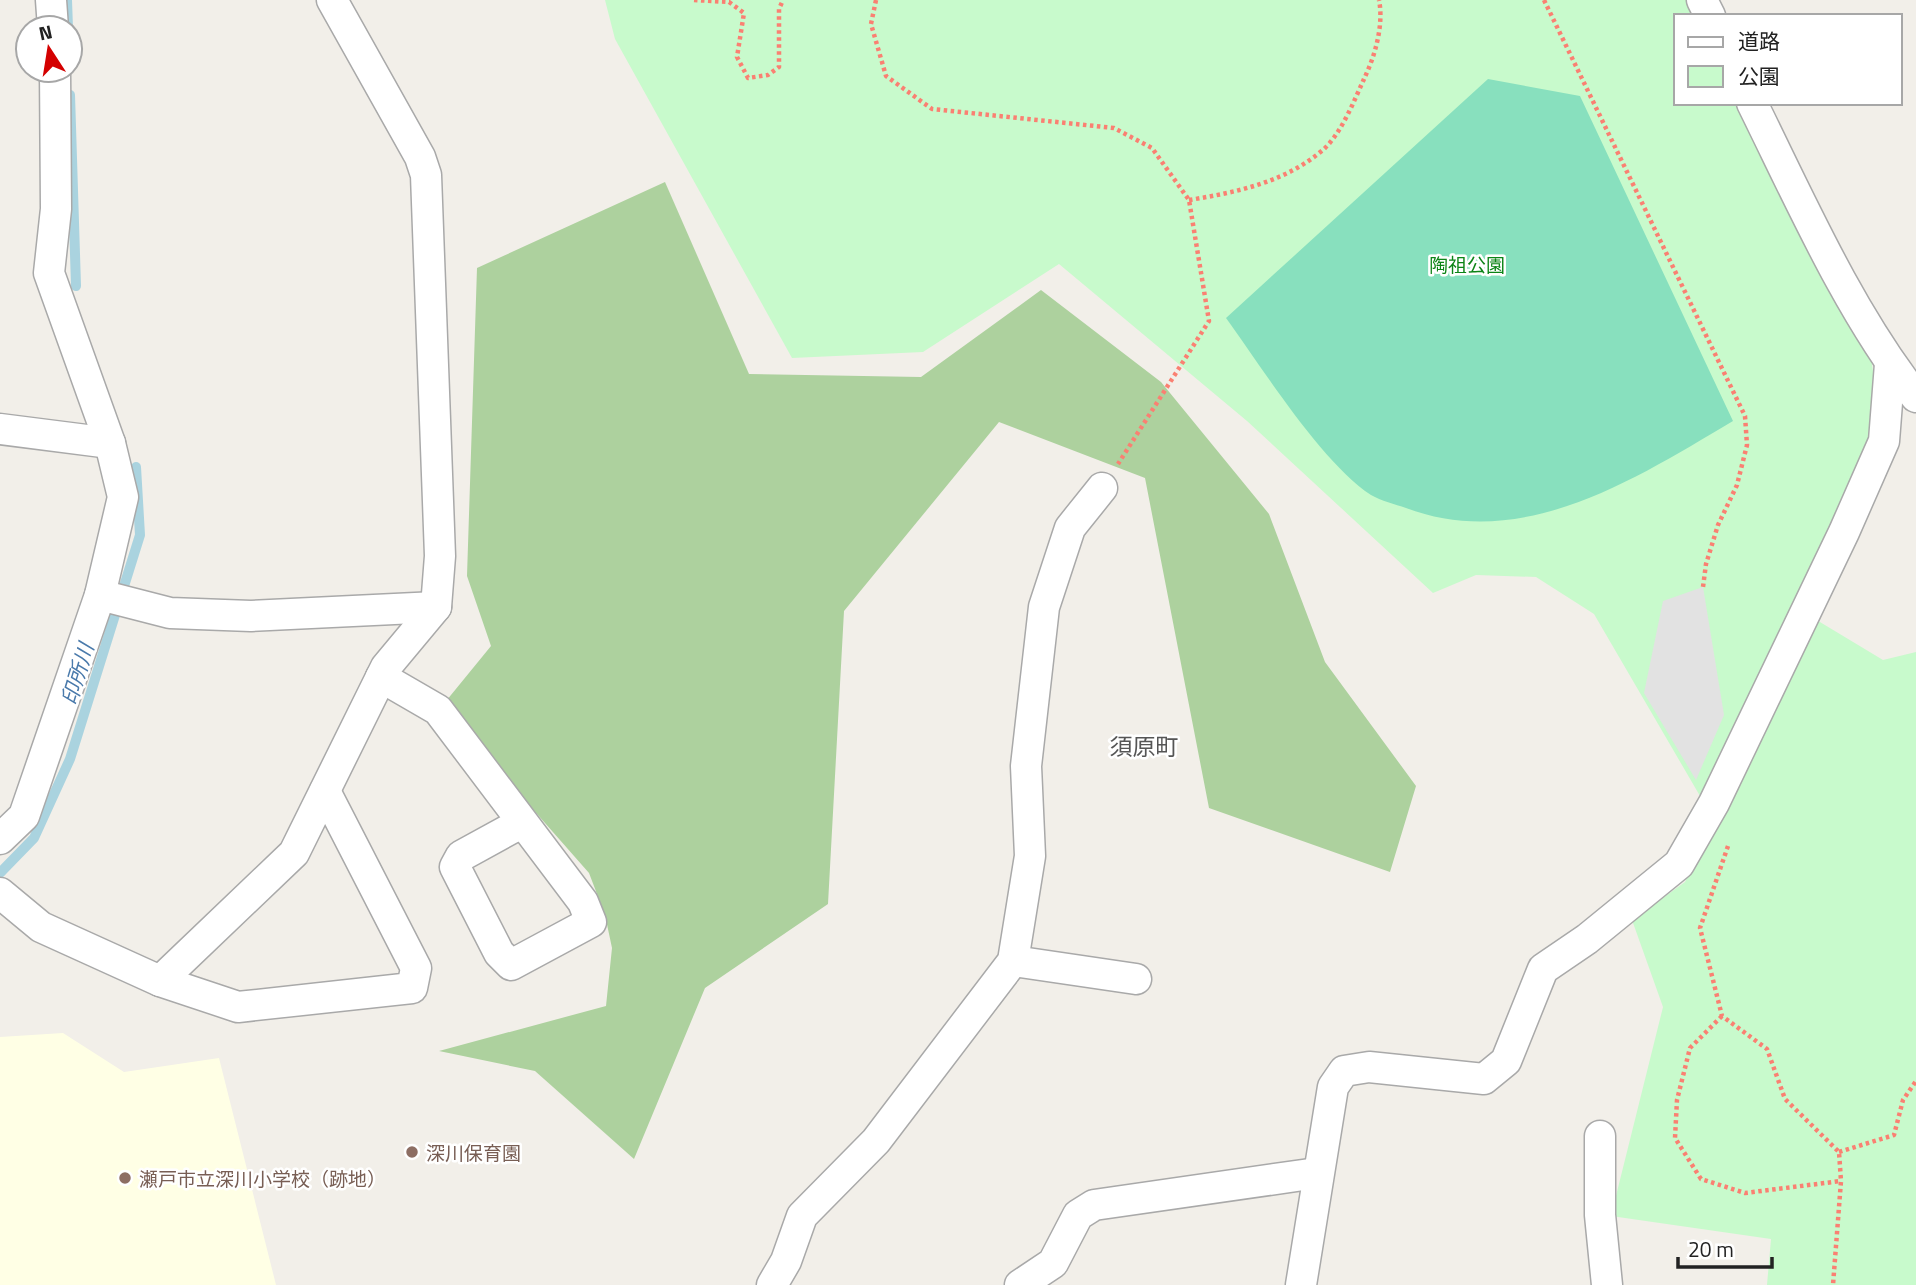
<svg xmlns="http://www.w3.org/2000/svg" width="1916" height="1285" font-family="'Titillium Web','Noto Sans JP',sans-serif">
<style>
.education{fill:#ffffe5}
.forest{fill:#add19e}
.park{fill:#c8facc}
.pitch{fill:#88e0be}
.parking{fill:#e2e2e2}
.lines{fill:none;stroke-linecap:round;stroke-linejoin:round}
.stream{stroke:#aad3df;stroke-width:10}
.street-casing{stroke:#a9a9a9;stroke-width:33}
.path{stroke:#fa8072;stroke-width:4.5;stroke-dasharray:3.5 3.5;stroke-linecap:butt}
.street{stroke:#fff;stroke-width:30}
.education-dot{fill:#8d6e63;stroke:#fff;stroke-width:2.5}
.labels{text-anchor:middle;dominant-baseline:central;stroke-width:5;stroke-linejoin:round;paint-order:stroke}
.park-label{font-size:19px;fill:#0c8416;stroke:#fff}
.education-label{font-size:19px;fill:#785e54;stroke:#fff;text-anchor:start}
.water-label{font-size:21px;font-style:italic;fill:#4a7aab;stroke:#fff}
.quarter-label{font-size:23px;fill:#555;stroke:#fff}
</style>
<rect width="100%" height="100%" fill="#f2efe9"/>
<path class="education" d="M63 1033 124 1072 219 1058 276 1285H0V1037Z"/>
<path class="forest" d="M665 182 749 374 921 377 1041 290 1161 382 1269 514 1325 662 1416 786 1390 872 1209 808 1145 478 999 422 844 611 828 904 705 988 634 1159 535 1071 439 1051 606 1006 612 948 605 915 589 873 442 706 491 646 467 576 477 268Z"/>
<path class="park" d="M605 0H1694L1703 16H1676V103H1752L1883 338 1872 365 1882 425 1795 607 1883 660 1916 652V1285H1767L1771 1239 1611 1216 1663 1007 1632 920 1685 882 1714 820 1594 614 1536 577 1476 575 1433 593 1247 421 1059 264 923 352 792 358 615 39Z"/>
<path class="pitch" d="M1488 79 1580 96 1733 421C1635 479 1523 552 1406 508 1395 504 1381 501 1371 495 1321 462 1263 369 1226 318Z"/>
<path class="parking" d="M1703 587 1724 715 1696 780 1644 693 1663 601Z"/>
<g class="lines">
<g class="stream">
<path d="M67 0 68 28"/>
<path d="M70 95 76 286"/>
<path d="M0 873 34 838 70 759 140 535 136 467"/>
</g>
<defs>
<g id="street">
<path d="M51 0 53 28"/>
<path d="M1702 0 1710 16"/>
<path d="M1752 103C1801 202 1848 310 1916 397"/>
<path d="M0 429 110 443"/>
<path d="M100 595 170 613 251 616 436 607"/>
<path d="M381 677 438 710 583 902 591 922 511 965 499 953 455 867 461 856 521 823"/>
<path d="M0 839 24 816 100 595 123 497 110 443 49 273 56 209 55 70"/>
<path d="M0 893 41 927 160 981 294 853 386 667 436 607 440 556 426 175 420 157 332 0"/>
<path d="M1013 961 1136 979"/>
<path d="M160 981 238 1007 412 988 416 968 325 791"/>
<path d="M1600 1136V1215L1607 1285"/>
<path d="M772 1285 786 1261 802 1216 876 1141 1013 961 1030 856 1026 766 1044 607 1070 528 1102 488"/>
<path d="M1020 1285 1053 1263 1078 1215 1094 1205 1317 1173"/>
<path d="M1301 1285 1333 1087 1344 1071 1369 1067 1484 1079 1506 1061 1543 969 1587 939 1679 864 1714 803 1844 532 1884 441 1890 364"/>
</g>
</defs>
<use href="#street" class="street-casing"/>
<g class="path">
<path d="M694 0 729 2 744 13 737 57 748 78 768 75 779 67V9L783 0"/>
<path d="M876 0 871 24 886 76 932 109 1114 128 1152 148 1189 200 1209 321 1118 464"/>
<path d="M1544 0 1745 416 1747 445 1737 485 1718 525 1706 564 1703 587"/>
<path d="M1189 200C1238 192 1286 182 1324 149 1342 132 1354 101 1364 79 1375 56 1384 25 1379 0"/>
<path d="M1728 846 1700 928 1722 1016 1767 1049 1785 1099 1839 1152 1841 1181 1833 1285"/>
<path d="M1722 1016 1690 1048 1677 1100 1675 1138 1701 1179 1745 1193 1841 1181"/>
<path d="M1839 1152 1894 1135 1903 1100 1916 1081"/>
</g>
<use href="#street" class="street"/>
</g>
<g class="education-dot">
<circle cx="412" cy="1152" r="7"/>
<circle cx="125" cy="1178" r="7"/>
</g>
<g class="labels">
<g class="park-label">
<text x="1467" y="264">陶祖公園</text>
</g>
<g class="education-label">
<text x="426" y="1152">深川保育園</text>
<text x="139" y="1178">瀬戸市立深川小学校（跡地）</text>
</g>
<g class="water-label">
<text transform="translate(77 674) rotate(-73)">印所川</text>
</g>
<g class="quarter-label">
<text x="1144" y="746">須原町</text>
</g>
</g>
<rect x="1674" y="14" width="228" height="91" fill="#ffffff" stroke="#a7a7a7" stroke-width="2"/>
<rect x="1688" y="37" width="35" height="10" fill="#ffffff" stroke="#a7a7a7" stroke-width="2"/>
<text x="1738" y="49" font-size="21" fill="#222222">道路</text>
<rect x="1688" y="66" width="35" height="21" fill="#c8facc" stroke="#a7a7a7" stroke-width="2"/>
<text x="1738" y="84" font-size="21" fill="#222222">公園</text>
<g transform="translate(49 49) rotate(348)"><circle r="33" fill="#ffffff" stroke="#a7a7a7" stroke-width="2"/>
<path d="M0-5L12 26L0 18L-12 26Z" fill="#d40000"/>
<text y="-10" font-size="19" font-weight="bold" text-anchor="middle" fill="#222222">N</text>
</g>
<path d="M1678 1257v10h94v-10" fill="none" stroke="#222222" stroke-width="3.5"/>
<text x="1688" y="1257" font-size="21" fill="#222222" stroke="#ffffff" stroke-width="5" paint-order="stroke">20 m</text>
</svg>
